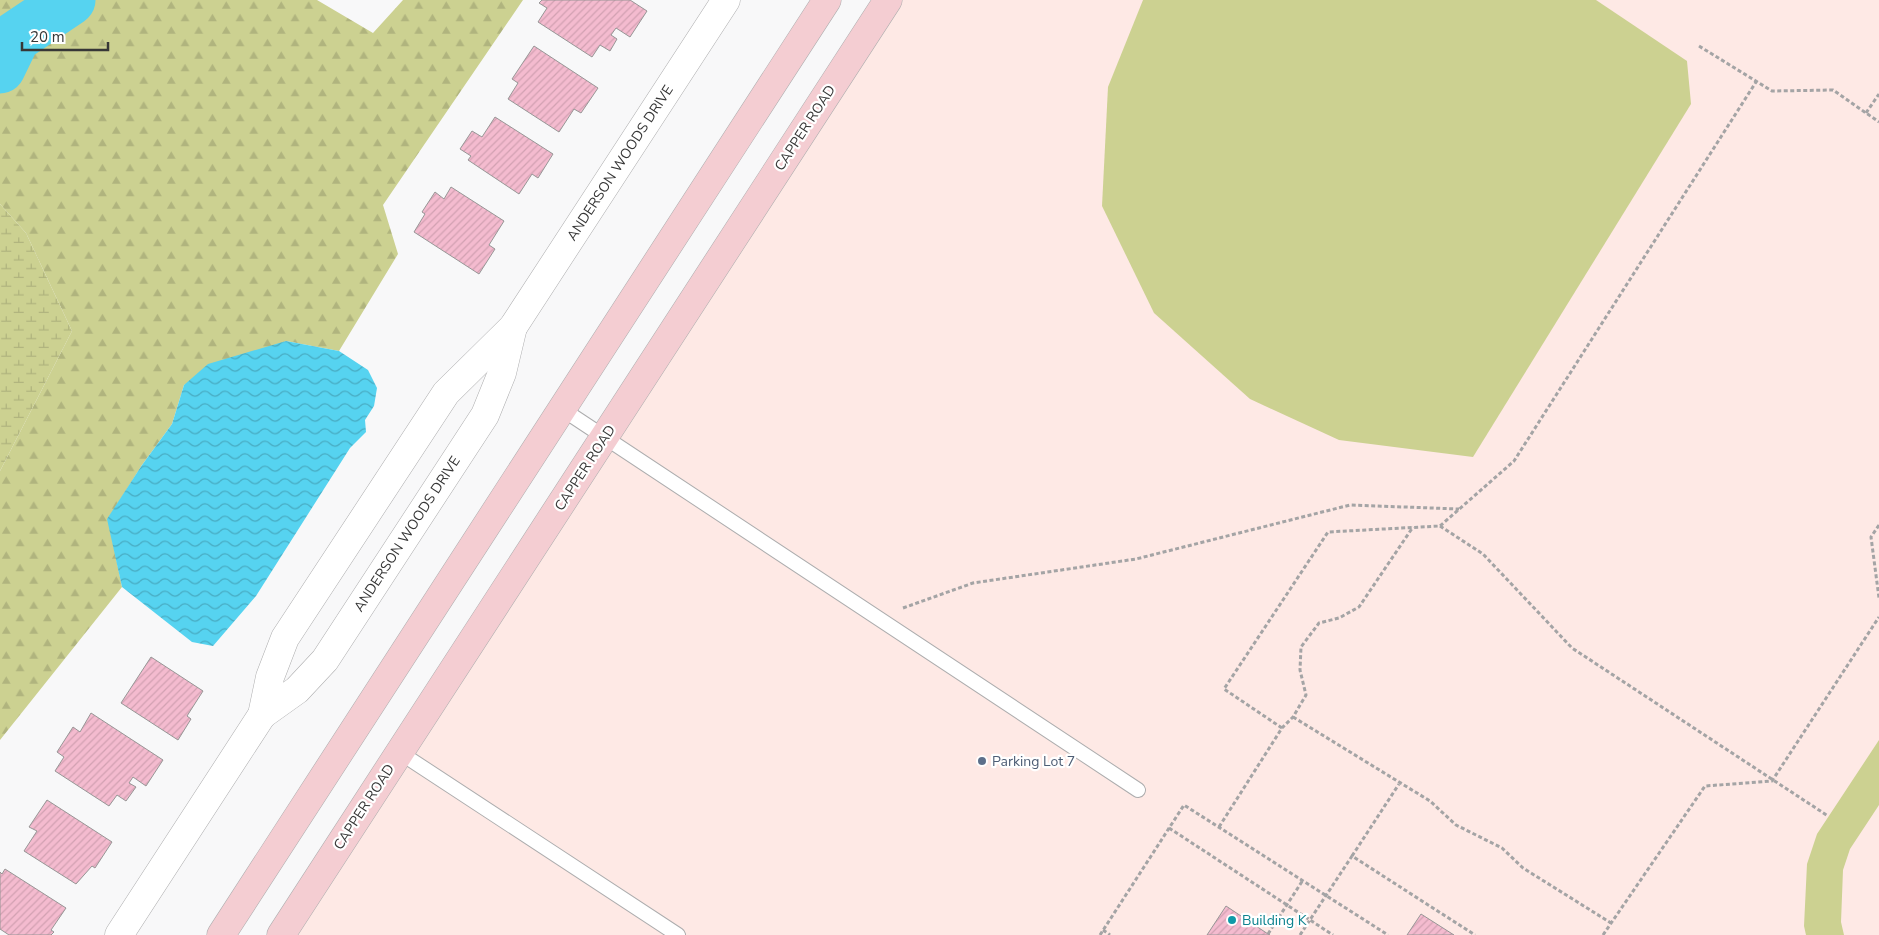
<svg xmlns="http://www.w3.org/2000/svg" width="1879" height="935" font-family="'Nunito Sans',sans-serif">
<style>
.education{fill:#fee9e5}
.forest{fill:url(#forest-firs)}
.wetland{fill:url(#wetland-marsh)}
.garden{fill:#ccd191}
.water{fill:url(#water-waves)}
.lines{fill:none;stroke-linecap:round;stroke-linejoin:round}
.river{stroke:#56d3f0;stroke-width:51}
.building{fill:url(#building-hatch);stroke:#979696}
.lane-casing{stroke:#adadae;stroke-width:16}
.street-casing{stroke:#adadae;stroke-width:29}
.secondary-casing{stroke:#adadae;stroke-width:29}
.path{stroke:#a4a4a5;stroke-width:3;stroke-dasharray:4 2.5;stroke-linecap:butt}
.lane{stroke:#fff;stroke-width:14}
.street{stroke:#fff;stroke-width:28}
.secondary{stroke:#f4cdd2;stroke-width:28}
.service-dot{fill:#5c6f8a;stroke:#fff;stroke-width:2}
.culture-dot{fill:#0f9aa8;stroke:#fff;stroke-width:2}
.labels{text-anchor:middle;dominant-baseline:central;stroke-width:4.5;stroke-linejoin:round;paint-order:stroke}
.street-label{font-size:14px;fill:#373737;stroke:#fff}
.service-label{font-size:14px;fill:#4e5e75;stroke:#fff;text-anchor:start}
.culture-label{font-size:14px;fill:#0d838f;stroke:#fff;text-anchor:start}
</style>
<defs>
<pattern id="forest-firs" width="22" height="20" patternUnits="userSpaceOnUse" patternTransform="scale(1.25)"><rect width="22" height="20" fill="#ccd191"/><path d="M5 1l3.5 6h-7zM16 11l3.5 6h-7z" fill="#b0b47e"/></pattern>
<pattern id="wetland-marsh" width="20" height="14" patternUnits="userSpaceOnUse" patternTransform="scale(1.25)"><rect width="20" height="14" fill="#ccd191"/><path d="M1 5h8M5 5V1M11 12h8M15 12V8" fill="none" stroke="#b0b47e"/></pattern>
<pattern id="water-waves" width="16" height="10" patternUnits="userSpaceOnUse" patternTransform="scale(1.25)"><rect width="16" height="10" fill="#56d3f0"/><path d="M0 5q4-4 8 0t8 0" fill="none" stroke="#48acc3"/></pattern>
<pattern id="building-hatch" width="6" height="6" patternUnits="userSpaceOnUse" patternTransform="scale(1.25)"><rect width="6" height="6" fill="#f4bbcf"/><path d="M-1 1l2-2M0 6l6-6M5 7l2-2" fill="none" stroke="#d2a1b2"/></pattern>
</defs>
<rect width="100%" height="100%" fill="#f8f8f9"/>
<path class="education" d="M889 0H1879V935H283Z"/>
<path class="forest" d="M0 0H317L373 33 403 0H523L383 205 398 254 339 351 286 341 184 385 172 424 142 465 108 519 122 587 0 740V471L72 331 26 233 0 204Z"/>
<path class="wetland" d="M0 204 26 233 72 331 0 471Z"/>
<g class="garden">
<path d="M1143 0H1596L1687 61 1691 104 1473 457 1339 440 1250 399 1154 313 1102 206 1108 87Z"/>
<path d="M1879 740V805L1850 849 1843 870 1841 922 1844 935H1806L1804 926 1807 864 1817 834Z"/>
</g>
<path class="water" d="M286 341 339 351 368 370 377 388 374 406 365 420 366 432 350 448 256 596 213 646 192 642 122 587 107 519 142 465 172 424 184 385 208 364Z"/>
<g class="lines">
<path class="river" d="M0 68 15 37 70 0"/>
</g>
<g class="building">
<path d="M542 0H630L647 11 630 37 616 28 611 35 617 39 610 51 600 45 592 57 538 22 547 8 539 3Z"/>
<path d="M534 46 598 88 581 113 574 109 559 132 508 99 518 83 512 79Z"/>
<path d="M495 117 553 154 538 178 532 174 519 194 468 160 471 156 460 149 472 131 482 137Z"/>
<path d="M451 187 504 221 489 245 495 249 479 274 414 232 425 214 422 212 435 192 444 199Z"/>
<path d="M151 657 203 691 187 716 191 719 178 740 121 703Z"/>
<path d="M91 713 163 760 146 786 133 777 129 783 136 787 126 801 117 795 109 806 55 771 64 757 57 752 73 727 80 732Z"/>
<path d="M47 800 112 842 95 868 92 866 76 884 24 851 37 831 29 827Z"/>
<path d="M5 869 66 908 51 930 54 932 51 935H9L0 929V872L2 874Z"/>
<path d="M1226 906 1268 934 1270 935H1207Z"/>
<path d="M1421 914 1454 935H1407Z"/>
</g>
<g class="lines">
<defs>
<g id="lane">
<path d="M562 409 1138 790"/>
<path d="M399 752 678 935"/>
</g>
<g id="street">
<path d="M262 715 297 690 325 660 485 415 502 373 513 327"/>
<path d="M119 935 262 715 270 677 285 638 446 393 513 327 726 0"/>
</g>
<g id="secondary">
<path d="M221 935 827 0"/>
<path d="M281 935 888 0"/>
</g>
</defs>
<use href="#lane" class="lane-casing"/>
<use href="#street" class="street-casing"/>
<use href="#secondary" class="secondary-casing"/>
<g class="path">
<path d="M1699 46 1772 91 1833 90 1879 122"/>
<path d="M1866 113 1879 94"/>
<path d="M1879 525 1871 537 1879 598"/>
<path d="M1440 526 1483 554 1572 648 1828 816"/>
<path d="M903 608 973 583 1136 559 1350 505 1459 509"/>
<path d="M1293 717 1430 801 1456 825 1502 848 1523 868 1611 923"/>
<path d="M1282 728 1224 689 1328 532 1440 526 1514 461 1756 82"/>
<path d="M1219 827 1282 728 1293 717 1306 695 1300 670 1301 647 1319 623 1339 618 1359 607 1413 527"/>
<path d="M1169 828 1333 935"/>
<path d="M1352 856 1399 784"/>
<path d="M1103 930 1110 935"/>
<path d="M1268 934 1303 880"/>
<path d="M1100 935 1184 805 1388 935"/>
<path d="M1300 935 1352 856 1475 935"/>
<path d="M1603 935 1705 786 1772 781 1879 617"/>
</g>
<use href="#lane" class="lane"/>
<use href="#street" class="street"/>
<use href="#secondary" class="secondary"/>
</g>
<circle class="service-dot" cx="982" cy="761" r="5"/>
<circle class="culture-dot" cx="1232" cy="920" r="5"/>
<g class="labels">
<g class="street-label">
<text transform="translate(805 128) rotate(-57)">CAPPER ROAD</text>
<text transform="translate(620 163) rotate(-57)">ANDERSON WOODS DRIVE</text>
<text transform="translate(585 468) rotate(-57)">CAPPER ROAD</text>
<text transform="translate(407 534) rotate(-57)">ANDERSON WOODS DRIVE</text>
<text transform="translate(364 807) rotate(-57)">CAPPER ROAD</text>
</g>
<g class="service-label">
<text x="992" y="761">Parking Lot 7</text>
</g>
<g class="culture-label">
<text x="1242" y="920">Building K</text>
</g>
</g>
<path d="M22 42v8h86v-8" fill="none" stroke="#373737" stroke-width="2.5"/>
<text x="30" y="42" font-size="15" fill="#373737" stroke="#ffffff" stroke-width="4" paint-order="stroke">20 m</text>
</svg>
